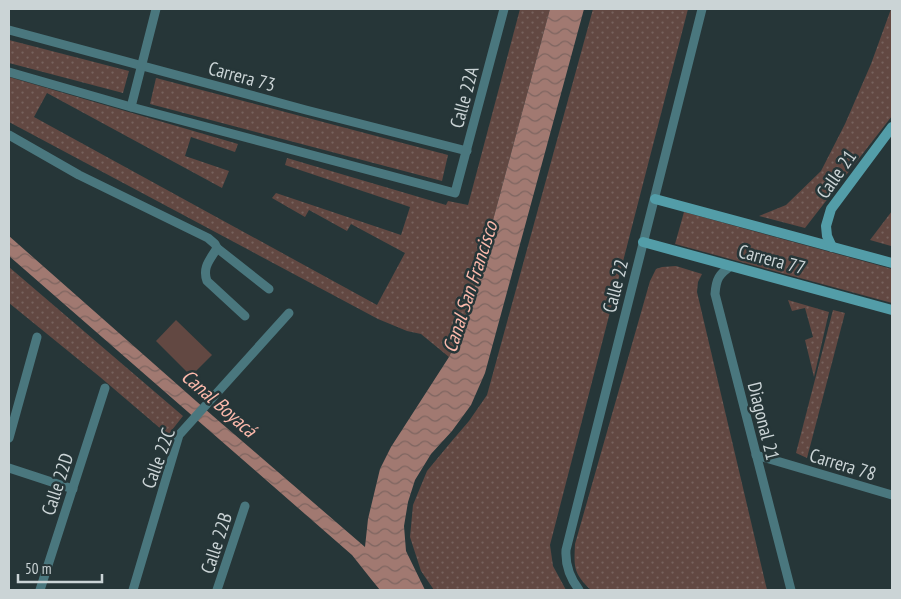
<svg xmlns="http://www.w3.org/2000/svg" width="901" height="599" font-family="'PT Sans Narrow',sans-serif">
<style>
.grass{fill:url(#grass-dots)}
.pitch{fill:#624842}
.water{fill:url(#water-waves)}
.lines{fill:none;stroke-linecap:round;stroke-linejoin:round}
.street{stroke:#4a777e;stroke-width:9}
.secondary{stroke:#539da8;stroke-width:10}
.labels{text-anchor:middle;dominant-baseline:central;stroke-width:5;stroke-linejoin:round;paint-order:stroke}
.street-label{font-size:19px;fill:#cbd4d6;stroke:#263638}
.water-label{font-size:20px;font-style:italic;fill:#fcb9ab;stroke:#263638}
</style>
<defs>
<pattern id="grass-dots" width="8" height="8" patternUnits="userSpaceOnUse" patternTransform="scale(1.25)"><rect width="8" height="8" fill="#624842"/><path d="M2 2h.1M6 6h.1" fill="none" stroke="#77625d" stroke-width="1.8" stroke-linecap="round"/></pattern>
<pattern id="water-waves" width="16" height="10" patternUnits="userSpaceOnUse" patternTransform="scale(1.25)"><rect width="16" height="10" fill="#a17971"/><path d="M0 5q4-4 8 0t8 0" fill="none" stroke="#7e6560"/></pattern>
</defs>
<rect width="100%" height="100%" fill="#263638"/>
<g class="grass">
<path d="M520 9H550L465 324 449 357 421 334 407 331 378 319 9 122V77L238 144 235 152 191 137 185 156 229 171 222 188 47 93 34 117 377 305 405 253 351 224 347 231 309 210 305 217 272 198 276 193 401 235 410 207 285 165 287 158 446 205 448 201 468 205Z"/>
<path d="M593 9H688L550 545 553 566 566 590H434L421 571 410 537 413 505 427 471 451 442 469 421 487 395Z"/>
<path d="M891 9H892V116L805 228 759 216 786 205 821 171 845 124 871 64Z"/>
<path d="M9 40 129 71 123 93 9 63Z"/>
<path d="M156 78 448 155 442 181 150 104Z"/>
<path d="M892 211V239L891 246 870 240Z"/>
<path d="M684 212 892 269V303L675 244Z"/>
<path d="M676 266 702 274 698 282 697 292 767 590H591C573 573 574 567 575 544L650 281 656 269 662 267Z"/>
<path d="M9 267 183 416 168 435 100 377 9 303Z"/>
<path d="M788 300 829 312 814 377 805 340 813 337 805 308 792 311Z"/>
<path d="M833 310 845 313 807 458 796 453Z"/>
</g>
<path class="pitch" d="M176 320 212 355 191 376 156 341Z"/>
<path class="water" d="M550 9H584L485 373 471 405 452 431 431 454 415 480 408 502 404 526 406 551 425 590H380L371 579 352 555 9 256V236L213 416 365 547 368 519 380 469 391 447 449 357 465 324Z"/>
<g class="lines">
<g class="street">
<path d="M9 30 306 110 467 151"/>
<path d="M9 72 131 107 455 193 504 9"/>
<path d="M131 107 156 9"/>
<path d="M9 135 79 175 208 238 215 244 217 248C210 260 202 267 207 281L245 316"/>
<path d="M217 248 269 289"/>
<path d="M731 266C719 274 716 279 715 294L791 590"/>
<path d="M9 438 37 337"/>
<path d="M756 455 892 495"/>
<path d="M9 468 73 489"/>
<path d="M40 590 105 388"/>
<path d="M133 590 179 435 289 313"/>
<path d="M217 590 245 506"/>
<path d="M579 590C570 578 565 566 566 550L702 9"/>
</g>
<g class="secondary">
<path d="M655 199 892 263"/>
<path d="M643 242 892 310"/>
<path d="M832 247 827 236 826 226 831 209 892 127"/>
</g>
</g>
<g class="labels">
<g class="street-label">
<text transform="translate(242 76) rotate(15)">Carrera 73</text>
<text transform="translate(464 97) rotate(-75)">Calle 22A</text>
<text transform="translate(836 174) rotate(-55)">Calle 21</text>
<text transform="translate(772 259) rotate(15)">Carrera 77</text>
<text transform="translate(615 286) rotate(-76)">Calle 22</text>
<text transform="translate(764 421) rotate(76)">Diagonal 21</text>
<text transform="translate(158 458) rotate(-70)">Calle 22C</text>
<text transform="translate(843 464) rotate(17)">Carrera 78</text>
<text transform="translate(57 484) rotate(-72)">Calle 22D</text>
<text transform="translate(216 543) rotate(-72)">Calle 22B</text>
</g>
<g class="water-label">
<text transform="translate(470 287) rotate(-72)">Canal San Francisco</text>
<text transform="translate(219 403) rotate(41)">Canal Boyacá</text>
</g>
</g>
<rect width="901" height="599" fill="none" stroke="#cbd4d6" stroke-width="20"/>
<path d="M18 574v8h84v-8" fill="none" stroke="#cbd4d6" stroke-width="2.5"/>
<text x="25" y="574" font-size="15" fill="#cbd4d6" stroke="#263638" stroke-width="4" paint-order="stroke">50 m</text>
</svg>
